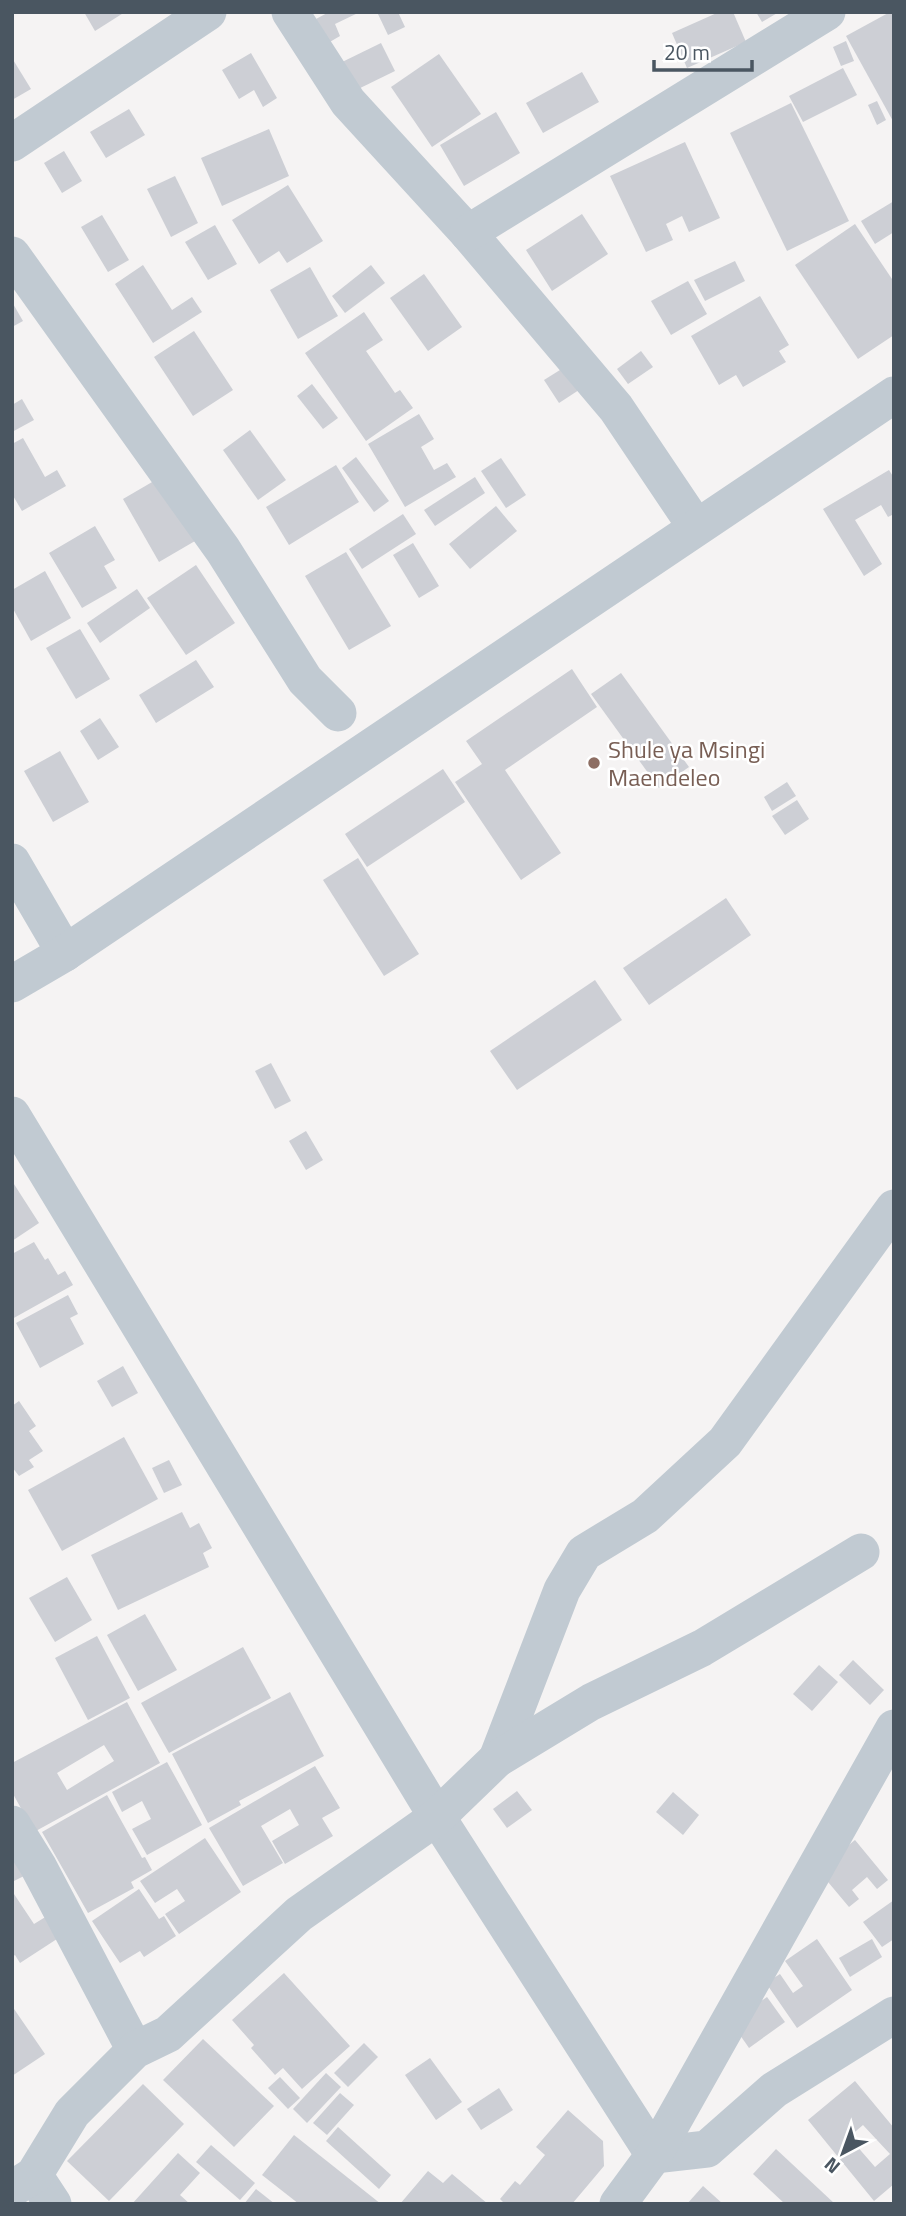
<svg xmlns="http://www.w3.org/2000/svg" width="906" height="2216" font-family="'Titillium Web',sans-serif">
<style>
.building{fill:#cdcfd5;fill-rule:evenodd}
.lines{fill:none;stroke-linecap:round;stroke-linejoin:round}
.minor{stroke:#c1cad2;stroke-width:37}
.education-dot{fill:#8d6e63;stroke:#fff;stroke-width:2.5}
.labels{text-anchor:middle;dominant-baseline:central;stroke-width:5;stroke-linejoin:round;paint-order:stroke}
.education-label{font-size:24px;fill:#785e54;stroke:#fff;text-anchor:start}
</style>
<rect width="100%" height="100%" fill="#f5f3f3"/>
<g class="building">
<path d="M84 12H125L95 31Z"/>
<path d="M329 12H360L335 24 340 36 328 43 316 19Z"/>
<path d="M377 12H398L405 27 388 35Z"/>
<path d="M719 12H733L746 42 687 68 672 33Z"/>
<path d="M756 12H779L762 22Z"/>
<path d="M890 12H894V123L846 36Z"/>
<path d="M846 41 854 61 841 66 833 47Z"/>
<path d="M381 43 395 71 350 93 336 65Z"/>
<path d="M251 53 277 98 263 107 254 90 239 99 222 70Z"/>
<path d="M439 54 481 114 432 147 391 87Z"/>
<path d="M12 58 31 89 12 100Z"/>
<path d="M843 68 857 95 803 122 789 96Z"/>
<path d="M582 72 599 102 543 133 526 103Z"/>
<path d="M877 101 886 120 877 125 868 105Z"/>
<path d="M791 103 849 221 787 251 730 133Z"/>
<path d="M129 109 145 135 106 158 90 132Z"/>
<path d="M496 112 520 153 464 186 440 145Z"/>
<path d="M269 129 289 176 222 206 201 158Z"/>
<path d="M685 142 720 218 689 232 682 216 666 224 673 240 646 252 610 176Z"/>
<path d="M64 151 82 181 62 193 44 163Z"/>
<path d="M175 176 198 223 171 237 147 189Z"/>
<path d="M288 185 323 241 287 263 279 251 259 264 232 220Z"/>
<path d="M894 201V232L875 244 861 221Z"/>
<path d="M582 214 608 254 552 291 526 250Z"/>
<path d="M102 215 129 260 108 272 81 227Z"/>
<path d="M855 224 894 282V335L858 359 795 265Z"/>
<path d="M215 225 237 264 208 280 185 242Z"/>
<path d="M735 261 745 281 705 301 694 280Z"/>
<path d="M143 265 172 310 192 297 202 312 153 343 115 284Z"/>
<path d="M371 265 385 283 345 313 332 296Z"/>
<path d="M310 267 338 316 298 339 270 290Z"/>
<path d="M424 274 462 327 428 351 390 298Z"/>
<path d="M688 281 707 314 671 335 651 301Z"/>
<path d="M760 296 789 345 779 351 786 362 743 387 736 375 719 385 691 336Z"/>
<path d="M12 302 23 321 12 327Z"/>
<path d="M364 312 383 340 366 351 395 393 400 390 413 408 366 441 305 353Z"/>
<path d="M194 331 233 390 193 416 154 357Z"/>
<path d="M641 351 653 367 628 384 617 369Z"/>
<path d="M568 365 582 388 559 403 544 380Z"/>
<path d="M312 384 338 418 323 429 297 396Z"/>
<path d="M22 399 34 420 12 432V405Z"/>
<path d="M419 414 434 439 421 447 434 470 447 463 456 477 405 507 368 444Z"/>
<path d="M250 430 286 480 258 500 223 450Z"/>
<path d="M23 438 45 477 57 470 66 486 22 511 12 494V444Z"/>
<path d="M356 457 389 501 374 512 342 468Z"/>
<path d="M501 458 526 495 506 508 481 471Z"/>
<path d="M336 465 359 502 289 545 266 507Z"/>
<path d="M889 470 894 478V514L888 517 881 505 855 520 882 564 864 576 823 509Z"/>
<path d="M475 477 485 493 435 526 424 510Z"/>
<path d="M159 478 195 541 159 562 123 499Z"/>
<path d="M496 506 517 531 470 569 449 544Z"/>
<path d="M403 514 416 534 362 569 349 549Z"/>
<path d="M95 526 115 560 104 566 117 588 82 608 49 553Z"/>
<path d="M413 543 439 586 419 598 393 555Z"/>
<path d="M346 552 391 626 349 650 305 576Z"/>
<path d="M196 565 235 623 186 655 147 598Z"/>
<path d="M45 571 71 618 31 641 12 607V590Z"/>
<path d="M137 589 150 608 100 643 87 623Z"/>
<path d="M80 629 110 679 76 699 46 648Z"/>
<path d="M196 660 214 687 156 723 139 695Z"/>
<path d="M572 669 597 707 505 770 561 853 521 880 455 782 482 764 466 741Z"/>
<path d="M621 673 689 767 659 788 591 694Z"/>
<path d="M100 718 119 747 98 760 80 731Z"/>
<path d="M60 751 89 802 53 822 24 771Z"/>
<path d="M443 769 465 802 367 867 345 834Z"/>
<path d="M787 782 796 796 772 811 764 797Z"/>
<path d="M797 800 809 819 785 835 772 816Z"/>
<path d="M358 858 419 954 384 976 323 880Z"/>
<path d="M726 898 751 935 649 1005 623 968Z"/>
<path d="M595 980 622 1020 517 1090 490 1051Z"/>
<path d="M271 1063 291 1101 275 1109 255 1071Z"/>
<path d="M306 1131 323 1160 306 1170 289 1141Z"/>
<path d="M12 1181 39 1223 12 1241Z"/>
<path d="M34 1242 45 1260 48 1258 58 1275 65 1271 73 1285 12 1319V1254Z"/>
<path d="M68 1295 78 1314 70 1318 84 1344 40 1368 16 1323Z"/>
<path d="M123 1366 138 1393 112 1407 97 1381Z"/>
<path d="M19 1401 36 1426 29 1431 43 1451 29 1460 34 1467 19 1476 12 1467V1406Z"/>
<path d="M124 1437 158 1499 62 1551 28 1490Z"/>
<path d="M169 1460 182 1485 164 1493 152 1468Z"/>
<path d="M182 1512 190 1528 199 1523 212 1548 203 1553 209 1567 118 1610 91 1555Z"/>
<path d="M67 1577 92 1620 55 1642 29 1598Z"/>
<path d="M145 1614 177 1670 138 1691 107 1635Z"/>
<path d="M97 1636 130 1698 88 1720 55 1658Z"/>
<path d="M243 1647 271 1698 169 1753 141 1703Z"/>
<path d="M853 1660 884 1690 870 1705 839 1675Z"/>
<path d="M819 1665 838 1682 812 1711 793 1694Z"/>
<path d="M290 1692 324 1756 239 1801 241 1805 208 1823 172 1754Z"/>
<path d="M127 1702 160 1763 34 1832 12 1792V1763ZM104 1745 114 1761 67 1790 57 1773Z"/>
<path d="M167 1762 202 1825 147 1855 132 1829 151 1819 142 1801 122 1812 112 1792Z"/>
<path d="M315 1766 340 1808 322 1818 333 1836 285 1864 272 1841 299 1825 290 1809 261 1826 283 1863 243 1886 209 1828Z"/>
<path d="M517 1791 532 1810 507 1828 493 1809Z"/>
<path d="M673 1792 699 1815 683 1835 656 1812Z"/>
<path d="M107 1795 142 1858 145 1857 152 1870 131 1882 134 1888 88 1913 42 1832Z"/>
<path d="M12 1838 30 1873 12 1882Z"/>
<path d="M205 1838 241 1892 179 1934 165 1914 185 1901 177 1889 155 1903 140 1881Z"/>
<path d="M855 1840 888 1880 877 1889 867 1877 852 1890 859 1899 849 1907 818 1870Z"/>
<path d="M139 1889 159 1919 164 1916 176 1936 144 1957 140 1951 120 1963 92 1921Z"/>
<path d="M12 1891 34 1924 47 1916 60 1937 20 1963 15 1955 12 1957Z"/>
<path d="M894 1900V1939L882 1947 863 1922Z"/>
<path d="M817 1939 852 1990 797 2028 766 1983 780 1974 793 1993 803 1986 785 1961Z"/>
<path d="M872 1939 882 1957 850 1977 839 1958Z"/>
<path d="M284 1973 350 2046 302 2089 283 2068 275 2075 251 2048 254 2045 232 2020Z"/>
<path d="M767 1997 785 2022 749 2048 731 2022Z"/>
<path d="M12 2006 45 2054 12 2076Z"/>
<path d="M203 2039 274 2106 234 2147 163 2080Z"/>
<path d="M364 2043 378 2057 348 2087 334 2073Z"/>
<path d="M430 2058 462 2102 436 2120 405 2075Z"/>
<path d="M326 2073 341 2087 307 2123 293 2109Z"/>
<path d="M280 2077 300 2098 288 2109 268 2088Z"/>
<path d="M855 2081 894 2128V2184L874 2201 808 2120ZM863 2125 890 2154 875 2167 849 2137Z"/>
<path d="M143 2084 184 2124 109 2201 67 2161Z"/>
<path d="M499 2088 513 2110 481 2130 467 2109Z"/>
<path d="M340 2093 354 2105 327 2135 313 2123Z"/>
<path d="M568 2110 603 2141 604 2166 572 2204H505L500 2199 515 2181 520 2185 545 2155 536 2147Z"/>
<path d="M338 2127 391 2175 379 2189 326 2141Z"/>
<path d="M294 2135 381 2204H299L262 2175Z"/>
<path d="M211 2145 255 2183 240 2200 196 2162Z"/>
<path d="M776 2149 835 2204H785L753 2174Z"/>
<path d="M178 2153 200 2173 180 2195 190 2204H132Z"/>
<path d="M428 2171 443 2183 452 2174 488 2204H400Z"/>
<path d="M703 2186 723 2204H687Z"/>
<path d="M256 2189 275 2204H244Z"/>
</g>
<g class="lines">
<g class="minor">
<path d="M290 12 348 102 468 233 616 408 696 527"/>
<path d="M12 143 208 12"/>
<path d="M468 233 827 12"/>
<path d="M12 255 223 550 305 680 338 713"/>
<path d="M12 862 65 953"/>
<path d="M12 984 65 953 894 395"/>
<path d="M12 1115 437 1817 654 2155"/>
<path d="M497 1759 562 1590 584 1553 645 1516 725 1442 894 1208"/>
<path d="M12 1824 38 1866 135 2050"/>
<path d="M654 2155 707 2149 774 2090 894 2015"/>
<path d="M34 2175 53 2204"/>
<path d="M12 2189 34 2175 72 2113 135 2050 168 2034 299 1914 437 1817 497 1759 591 1702 702 1648 861 1552"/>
<path d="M618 2204 654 2155 894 1728"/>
</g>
</g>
<circle class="education-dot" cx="594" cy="763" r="7"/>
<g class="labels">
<g class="education-label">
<text x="608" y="749">Shule ya Msingi<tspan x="608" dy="28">Maendeleo</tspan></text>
</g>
</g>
<rect width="906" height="2216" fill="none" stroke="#4a5661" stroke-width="28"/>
<g transform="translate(843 2153) rotate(221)" stroke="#ffffff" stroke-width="5" paint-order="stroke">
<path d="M0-5L12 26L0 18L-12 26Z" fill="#4a5661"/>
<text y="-10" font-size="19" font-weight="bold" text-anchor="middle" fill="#4a5661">N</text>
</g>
<path d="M654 60v10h98v-10" fill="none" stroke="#4a5661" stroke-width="3.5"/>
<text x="664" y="60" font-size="21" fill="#4a5661" stroke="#ffffff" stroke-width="5" paint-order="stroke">20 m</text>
</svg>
